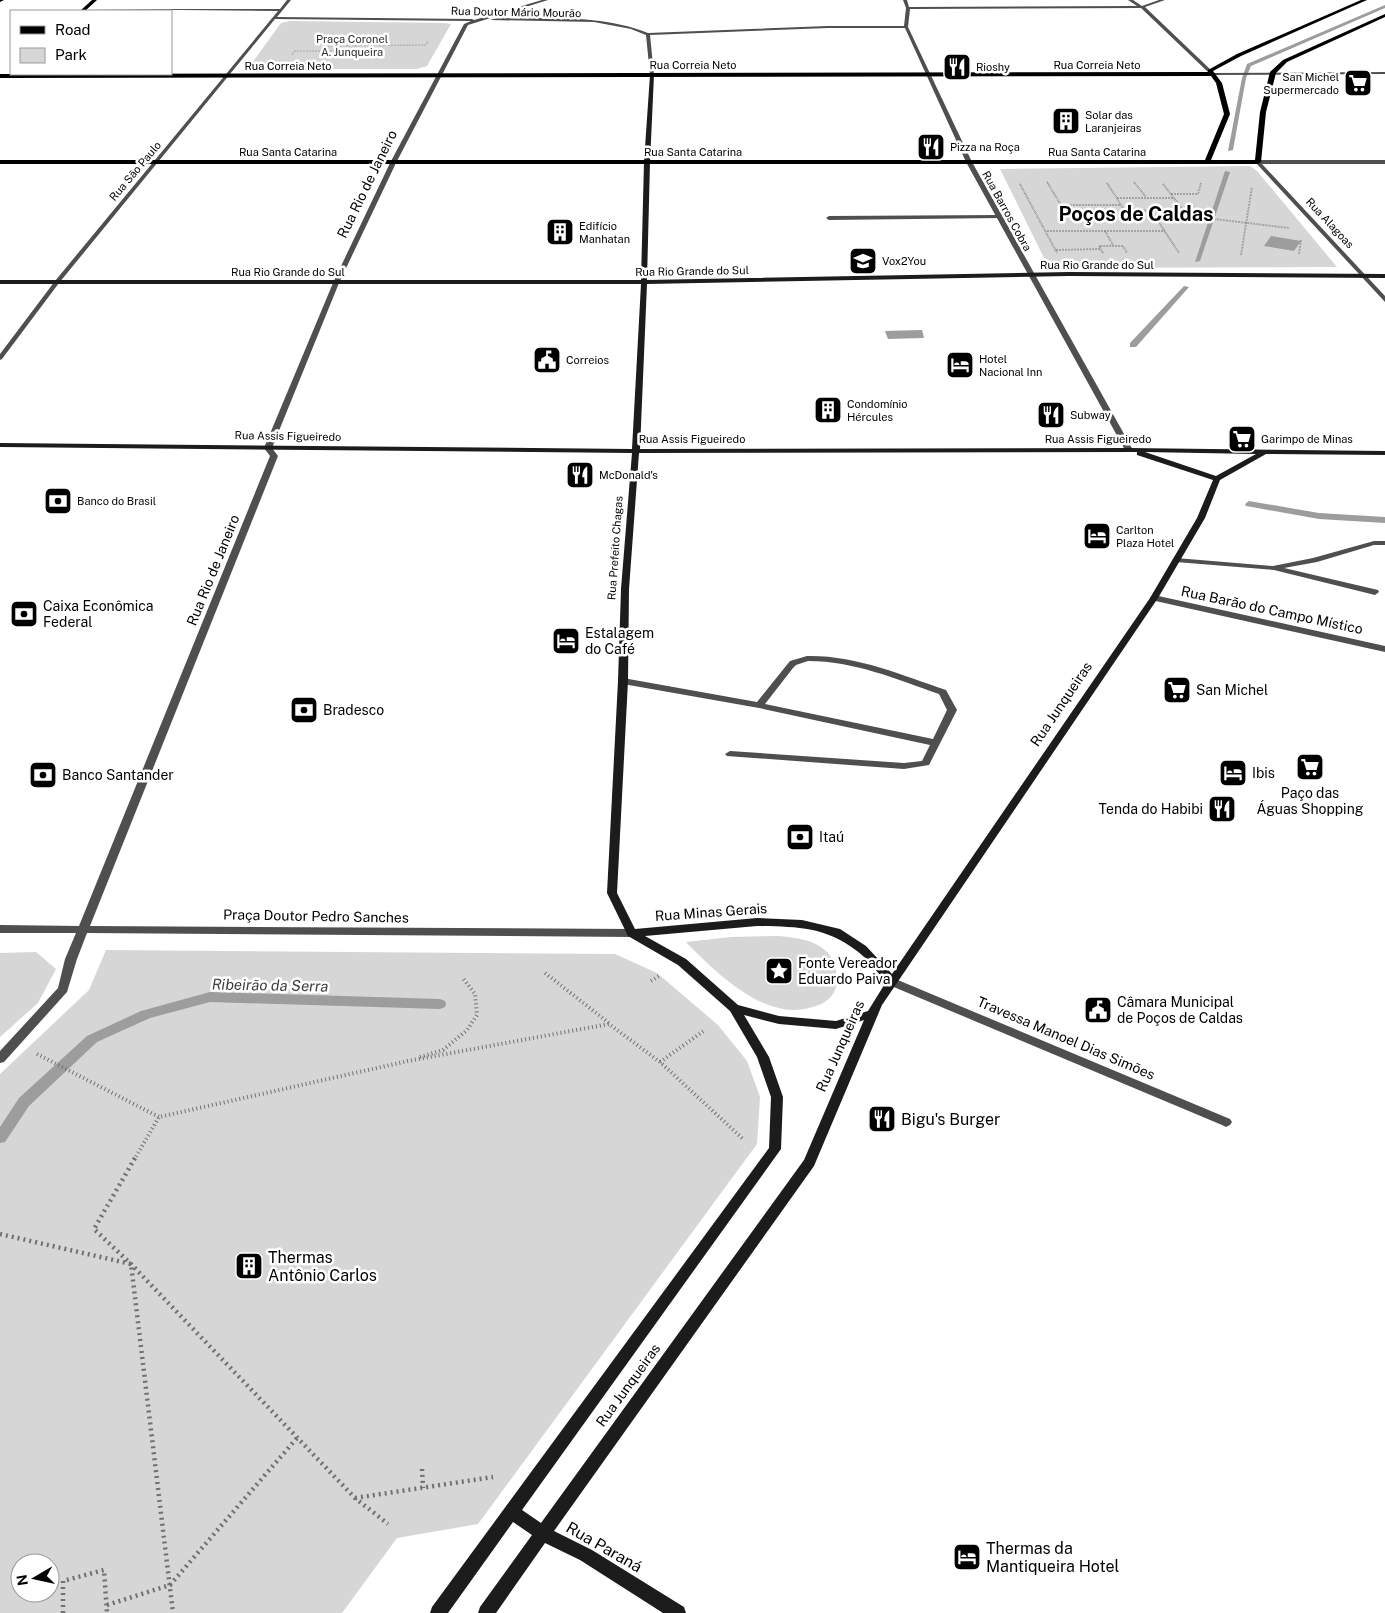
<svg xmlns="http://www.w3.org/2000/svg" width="1385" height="1613" font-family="'Public Sans',sans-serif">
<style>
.green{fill:#d6d6d6;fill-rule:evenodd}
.water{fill:#9d9d9d}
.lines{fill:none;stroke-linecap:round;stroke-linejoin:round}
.stream{fill:#9d9d9d;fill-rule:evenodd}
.path-far3{stroke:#717171;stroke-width:1;stroke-dasharray:0.5 1;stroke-linecap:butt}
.path-far2{stroke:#717171;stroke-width:2;stroke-dasharray:0.5 1;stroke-linecap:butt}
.path-far1{stroke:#717171;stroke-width:4;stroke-dasharray:1 3;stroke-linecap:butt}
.path{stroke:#717171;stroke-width:4.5;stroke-dasharray:2 4;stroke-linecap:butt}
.lane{fill:#4f4f4f;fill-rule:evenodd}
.street{fill:#4f4f4f;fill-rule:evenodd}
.secondary{fill:#1c1c1c;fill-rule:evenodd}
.primary{fill:#000;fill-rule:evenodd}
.labels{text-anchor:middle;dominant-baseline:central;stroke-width:5;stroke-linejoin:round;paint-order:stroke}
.far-street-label{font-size:11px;fill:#000;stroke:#fff}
.far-park-label{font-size:11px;fill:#2d2d2d;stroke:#fff}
.far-poi-label{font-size:11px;fill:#000;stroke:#fff;text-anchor:start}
.street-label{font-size:14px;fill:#000;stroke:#fff}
.poi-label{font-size:14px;fill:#000;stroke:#fff;text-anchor:start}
.water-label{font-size:15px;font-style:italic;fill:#3e3e3e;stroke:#fff}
.near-poi-label{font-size:16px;fill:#000;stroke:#fff;text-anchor:start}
.near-street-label{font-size:16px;fill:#000;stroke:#fff}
.far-town-label{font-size:20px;font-weight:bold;fill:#000;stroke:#fff}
</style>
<rect width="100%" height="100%" fill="#fff"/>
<g class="green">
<path d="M290 21 445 23 451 24 427 66 417 69H257L249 67 281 23Z"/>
<path d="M1250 166 1257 171 1337 267 1049 268 1000 169Z"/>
<path d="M779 936C796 938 813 939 826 951 831 955 835 964 836 971 842 999 819 1009 794 1010 754 1010 712 969 686 942L731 937Z"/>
<path d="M106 950 615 954 657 973 718 1025 747 1061 760 1097 757 1144 478 1524 397 1538 342 1613H0V1074L89 990ZM20 1563H50V1593H20Z"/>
<path d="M36 952 56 969 38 1003 0 1037V953Z"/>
</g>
<g class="water">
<path d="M1271 236 1301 241 1294 251 1264 246Z"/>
<path d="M922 330 924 338 888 339 885 331Z"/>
</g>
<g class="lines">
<g class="stream">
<path d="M1385 5V8L1251 66 1246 78 1233 150 1228 151 1242 78 1247 64Z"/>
<path d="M1225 171 1230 172 1200 261 1195 262Z"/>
<path d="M1184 286 1189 287 1136 347H1130V343Z"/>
<path d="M1249 501 1319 513 1385 517V523L1319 519 1246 506 1245 504Z"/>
<path d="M210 992 440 999 445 1001 446 1004 445 1007 440 1009 210 1002 150 1018 97 1042 29 1106 5 1142 0 1143V1127L19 1098 87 1036 141 1011Z"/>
</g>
<g class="path-far3">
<path d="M337 46 340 41H344"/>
<path d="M323 51 327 46 426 45 428 41"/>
<path d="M292 55 294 51H341L339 55"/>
</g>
<g class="path-far2">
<path d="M1047 182 1061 205H1120"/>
<path d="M1134 182 1146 197"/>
<path d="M1107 183 1123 208 1289 228"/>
<path d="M1020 184 1057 253"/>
<path d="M1163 184 1188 216"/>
<path d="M1171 194H1198L1201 183"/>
<path d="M1117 198H1173"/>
<path d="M1152 212 1179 253"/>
<path d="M1047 231H1165"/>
<path d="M1105 231 1113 245"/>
<path d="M1056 250 1101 249"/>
<path d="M1103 253 1099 246H1123L1127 253"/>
<path d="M1299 254 1301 240"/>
<path d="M1241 255 1252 187"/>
</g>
<g class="path-far1">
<path d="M545 973 609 1023"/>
<path d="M651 981 659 976"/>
<path d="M37 1054 159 1117"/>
<path d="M420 1057 443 1050 467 1030 477 1015 475 994 462 977"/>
<path d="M660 1062 705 1030"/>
<path d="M134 1160 159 1117 408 1061 609 1024 660 1062 743 1139"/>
</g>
<g class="path">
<path d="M135 1158 94 1229 131 1264 355 1498 388 1524"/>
<path d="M0 1234 131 1264 173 1613"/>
<path d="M422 1469 423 1488"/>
<path d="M355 1498 493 1477"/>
<path d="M107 1605 170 1585 297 1438"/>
<path d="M63 1613V1581L104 1570 107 1613"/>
</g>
<g class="lane">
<path d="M999 215 1001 216V218L829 220 826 218 829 216Z"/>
<path d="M1374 541H1385V545H1374L1317 562 1284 568 1378 590 1379 592 1375 595 1274 570 1176 562 1172 560 1176 558 1273 566 1313 558Z"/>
<path d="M807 656C856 655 901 675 946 690L957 710 929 765 904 769 727 756 725 754 730 751 904 763 922 761 930 745 759 708 623 684 618 681 623 678 757 702 790 661ZM808 661C854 661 896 679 939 694L947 710 933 739 765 704 793 668 796 665Z"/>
<path d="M893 978 1230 1119 1232 1122 1230 1125 1226 1127 1222 1125 889 985 887 982 889 979Z"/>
</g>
<g class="street">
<path d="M287 0H291L277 17 472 19 474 20 542 0H548L468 25 396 163 339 283 272 448 278 456 90 926 632 929 636 930 637 933 636 936 632 937 87 933 77 959 67 992 4 1062 0 1063V1051L58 988 65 959 76 933H0V925L79 926 270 456 264 448 333 283 390 163 464 24 471 21 275 19 59 283 2 359 0 360V354L55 281 278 11 82 9H280Z"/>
<path d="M903 0H907L909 7 1137 6 1128 0H1133L1142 6 1159 0H1165L1145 7 1212 71 1208 72 1141 8 910 9 908 27 972 162 1133 450 1132 452 1125 450 966 162 905 28H828L650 35 654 75 652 76 650 75 646 35 631 29 594 22 490 20C499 17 511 19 521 18 564 18 608 17 648 33L828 26H904L906 8Z"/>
<path d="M1385 72V74L1212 75 1210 74 1212 73Z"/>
<path d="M1385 160V164H1262L1385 296V302L1255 162 1258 160Z"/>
<path d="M1154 595 1385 646V652L1151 600 1150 598Z"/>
</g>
<path class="secondary" d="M652 74 654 75 650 162 647 280 1069 272 1385 274V278L1069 276 647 284 640 449 1129 448 1385 451V455L1266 454 1220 480 1205 518 1158 598 882 1005 814 1166 554 1531 592 1550 684 1607 686 1613H663L580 1560 545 1543 496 1613H478L480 1607 532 1535 513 1522 448 1613H430L432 1607 769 1148 771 1097 757 1057 730 1011 678 965 628 936 607 893 618 681 621 589 632 453 0 447V443L632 449 641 284H0V280H641L644 162 650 75ZM1137 452V455L1213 480 1197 518 1150 598 892 974 866 946 840 929 802 920 757 918 635 929 617 893 628 681 629 589 639 453ZM1145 452 1256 454 1216 476ZM757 926C796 927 824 926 857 951 868 959 877 972 886 982L868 1011 836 1021 779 1016 738 1005 686 959 645 936ZM744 1015 779 1024 836 1029 864 1020 804 1160 541 1523 522 1510 781 1149 783 1097 769 1057Z"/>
<g class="primary">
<path d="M0 0H4L0 2Z"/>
<path d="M92 0H97L85 11H80Z"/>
<path d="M1361 0H1367L1241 56 1213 71 1222 83 1230 114 1211 160H1255L1260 112 1270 72 1283 60 1385 14V17L1287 62 1276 73 1266 112 1261 162 1258 164H0V160H1205L1224 114 1216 83 1211 76 0 78V74L1208 72V70L1237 54Z"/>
</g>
</g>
<defs>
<symbol id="restaurant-square" viewBox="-11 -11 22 22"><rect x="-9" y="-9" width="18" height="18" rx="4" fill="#000" stroke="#fff"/><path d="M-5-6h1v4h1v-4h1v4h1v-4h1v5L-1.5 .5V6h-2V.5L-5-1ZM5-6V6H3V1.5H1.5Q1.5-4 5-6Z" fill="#fff"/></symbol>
<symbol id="supermarket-square" viewBox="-11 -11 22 22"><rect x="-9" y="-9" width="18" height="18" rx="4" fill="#000" stroke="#fff"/><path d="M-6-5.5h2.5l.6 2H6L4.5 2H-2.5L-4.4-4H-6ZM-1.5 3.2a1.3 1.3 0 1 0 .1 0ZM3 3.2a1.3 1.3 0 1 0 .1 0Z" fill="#fff"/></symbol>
<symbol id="building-square" viewBox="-11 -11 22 22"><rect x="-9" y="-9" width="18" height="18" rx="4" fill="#000" stroke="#fff"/><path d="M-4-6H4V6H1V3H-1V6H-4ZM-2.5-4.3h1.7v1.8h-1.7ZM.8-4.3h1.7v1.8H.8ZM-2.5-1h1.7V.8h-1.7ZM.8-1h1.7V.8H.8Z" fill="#fff"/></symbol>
<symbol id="school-square" viewBox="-11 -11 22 22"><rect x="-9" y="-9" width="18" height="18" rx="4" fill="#000" stroke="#fff"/><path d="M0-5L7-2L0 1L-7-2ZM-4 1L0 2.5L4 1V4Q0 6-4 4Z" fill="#fff"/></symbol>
<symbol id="civic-square" viewBox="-11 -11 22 22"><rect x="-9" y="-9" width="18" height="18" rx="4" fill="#000" stroke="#fff"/><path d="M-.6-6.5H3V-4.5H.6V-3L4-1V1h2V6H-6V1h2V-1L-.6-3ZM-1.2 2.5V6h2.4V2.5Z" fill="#fff"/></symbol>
<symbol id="hotel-square" viewBox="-11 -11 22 22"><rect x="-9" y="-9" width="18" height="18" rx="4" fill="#000" stroke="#fff"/><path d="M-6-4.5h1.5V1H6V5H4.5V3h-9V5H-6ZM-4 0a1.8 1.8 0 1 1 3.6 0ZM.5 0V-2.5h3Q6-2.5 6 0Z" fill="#fff"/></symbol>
<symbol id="bank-square" viewBox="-11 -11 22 22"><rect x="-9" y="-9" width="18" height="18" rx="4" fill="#000" stroke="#fff"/><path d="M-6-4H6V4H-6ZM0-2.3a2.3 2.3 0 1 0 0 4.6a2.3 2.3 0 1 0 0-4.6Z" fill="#fff"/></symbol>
<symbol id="sight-square" viewBox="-11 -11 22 22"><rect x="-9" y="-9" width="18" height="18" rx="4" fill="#000" stroke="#fff"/><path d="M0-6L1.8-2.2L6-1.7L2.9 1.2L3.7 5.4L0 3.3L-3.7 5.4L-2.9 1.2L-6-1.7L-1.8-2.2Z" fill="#fff"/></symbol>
</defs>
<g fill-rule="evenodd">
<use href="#restaurant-square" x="941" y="51" width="32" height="32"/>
<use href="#supermarket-square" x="1342" y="67" width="32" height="32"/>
<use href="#building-square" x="1050" y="105" width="32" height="32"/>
<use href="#restaurant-square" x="915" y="131" width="32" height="32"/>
<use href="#building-square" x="544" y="216" width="32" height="32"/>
<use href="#school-square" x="847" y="245" width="32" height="32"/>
<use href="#civic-square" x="531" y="344" width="32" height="32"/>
<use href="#hotel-square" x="944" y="349" width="32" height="32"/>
<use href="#building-square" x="812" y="394" width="32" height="32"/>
<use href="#restaurant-square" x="1035" y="399" width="32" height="32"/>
<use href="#supermarket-square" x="1226" y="423" width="32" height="32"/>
<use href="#restaurant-square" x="564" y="459" width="32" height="32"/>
<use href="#bank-square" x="42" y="485" width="32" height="32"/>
<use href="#hotel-square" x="1081" y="520" width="32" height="32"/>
<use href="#bank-square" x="8" y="598" width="32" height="32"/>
<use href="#hotel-square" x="550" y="625" width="32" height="32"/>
<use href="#supermarket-square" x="1161" y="674" width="32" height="32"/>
<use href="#bank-square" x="288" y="694" width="32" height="32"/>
<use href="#supermarket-square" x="1294" y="751" width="32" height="32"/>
<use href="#hotel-square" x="1217" y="757" width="32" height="32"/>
<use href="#bank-square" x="27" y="759" width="32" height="32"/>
<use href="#restaurant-square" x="1206" y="793" width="32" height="32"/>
<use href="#bank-square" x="784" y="821" width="32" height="32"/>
<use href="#sight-square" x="763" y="955" width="32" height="32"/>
<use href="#civic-square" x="1082" y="994" width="32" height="32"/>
<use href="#restaurant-square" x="866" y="1103" width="32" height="32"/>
<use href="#building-square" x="233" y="1250" width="32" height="32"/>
<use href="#hotel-square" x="951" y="1541" width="32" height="32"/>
</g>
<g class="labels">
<g class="far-street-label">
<text transform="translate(516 12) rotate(1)">Rua Doutor Mário Mourão</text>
<text x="693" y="65">Rua Correia Neto</text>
<text x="1097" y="65">Rua Correia Neto</text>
<text x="288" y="66">Rua Correia Neto</text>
<text x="288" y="152">Rua Santa Catarina</text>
<text x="693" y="152">Rua Santa Catarina</text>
<text x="1097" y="152">Rua Santa Catarina</text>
<text transform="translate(135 171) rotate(-50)">Rua São Paulo</text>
<text transform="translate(1007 211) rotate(61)">Rua Barros Cobra</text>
<text transform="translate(1330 223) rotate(47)">Rua Alagoas</text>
<text x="1097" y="265">Rua Rio Grande do Sul</text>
<text transform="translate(692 271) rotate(-1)">Rua Rio Grande do Sul</text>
<text x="288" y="272">Rua Rio Grande do Sul</text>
<text transform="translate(288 436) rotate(1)">Rua Assis Figueiredo</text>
<text x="692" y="439">Rua Assis Figueiredo</text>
<text x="1098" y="439">Rua Assis Figueiredo</text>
<text transform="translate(615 548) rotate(-86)">Rua Prefeito Chagas</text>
</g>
<g class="far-park-label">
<text x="352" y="39">Praça Coronel<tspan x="352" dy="13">A. Junqueira</tspan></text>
</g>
<g class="far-poi-label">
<text x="976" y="67">Rioshy</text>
<text x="1339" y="77" text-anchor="end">San Michel<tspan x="1339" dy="13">Supermercado</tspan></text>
<text x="1085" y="115">Solar das<tspan x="1085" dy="13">Laranjeiras</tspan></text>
<text x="950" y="147">Pizza na Roça</text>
<text x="579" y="226">Edifício<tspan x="579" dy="13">Manhatan</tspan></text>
<text x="882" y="261">Vox2You</text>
<text x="979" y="359">Hotel<tspan x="979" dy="13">Nacional Inn</tspan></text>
<text x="566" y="360">Correios</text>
<text x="847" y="404">Condomínio<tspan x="847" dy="13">Hércules</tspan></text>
<text x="1070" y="415">Subway</text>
<text x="1261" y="439">Garimpo de Minas</text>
<text x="599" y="475">McDonald's</text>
<text x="77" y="501">Banco do Brasil</text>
<text x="1116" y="530">Carlton<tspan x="1116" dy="13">Plaza Hotel</tspan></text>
</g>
<g class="street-label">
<text transform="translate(367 184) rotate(-64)">Rua Rio de Janeiro</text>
<text transform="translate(213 570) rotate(-68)">Rua Rio de Janeiro</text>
<text transform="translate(1272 610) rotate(12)">Rua Barão do Campo Místico</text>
<text transform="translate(1061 704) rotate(-56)">Rua Junqueiras</text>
<text transform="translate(711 912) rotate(-4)">Rua Minas Gerais</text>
<text transform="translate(316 916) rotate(1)">Praça Doutor Pedro Sanches</text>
<text transform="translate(1066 1038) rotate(23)">Travessa Manoel Dias Simões</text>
<text transform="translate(840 1046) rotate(-66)">Rua Junqueiras</text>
<text transform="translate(628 1385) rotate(-54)">Rua Junqueiras</text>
</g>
<g class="poi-label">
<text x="43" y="606">Caixa Econômica<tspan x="43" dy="16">Federal</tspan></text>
<text x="585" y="633">Estalagem<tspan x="585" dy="16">do Café</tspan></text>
<text x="1196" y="690">San Michel</text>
<text x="323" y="710">Bradesco</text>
<text x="1252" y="773">Ibis</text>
<text x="62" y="775">Banco Santander</text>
<text x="1310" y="793" text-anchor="middle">Paço das<tspan x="1310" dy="16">Águas Shopping</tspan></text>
<text x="1203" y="809" text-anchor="end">Tenda do Habibi</text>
<text x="819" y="837">Itaú</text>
<text x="798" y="963">Fonte Vereador<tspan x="798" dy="16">Eduardo Paiva</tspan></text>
<text x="1117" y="1002">Câmara Municipal<tspan x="1117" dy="16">de Poços de Caldas</tspan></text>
</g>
<g class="water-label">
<text transform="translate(270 985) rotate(1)">Ribeirão da Serra</text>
</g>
<g class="near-poi-label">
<text x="901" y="1119">Bigu's Burger</text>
<text x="268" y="1257">Thermas<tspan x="268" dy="18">Antônio Carlos</tspan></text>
<text x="986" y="1548">Thermas da<tspan x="986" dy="18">Mantiqueira Hotel</tspan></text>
</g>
<g class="near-street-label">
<text transform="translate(604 1547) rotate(30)">Rua Paraná</text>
</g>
<g class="far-town-label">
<text x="1136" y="214">Poços de Caldas</text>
</g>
</g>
<rect x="10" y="10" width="162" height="65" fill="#ffffff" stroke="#999999"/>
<rect x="20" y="26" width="25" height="8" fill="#000000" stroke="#999999"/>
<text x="55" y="35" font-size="15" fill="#000000">Road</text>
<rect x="20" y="48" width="25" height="15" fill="#d6d6d6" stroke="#999999"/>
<text x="55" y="60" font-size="15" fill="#000000">Park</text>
<g transform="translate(35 1578) rotate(261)"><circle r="24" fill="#ffffff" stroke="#999999"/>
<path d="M0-4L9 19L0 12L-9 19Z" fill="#000000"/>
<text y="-8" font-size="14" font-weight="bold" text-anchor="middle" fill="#000000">N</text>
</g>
</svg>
